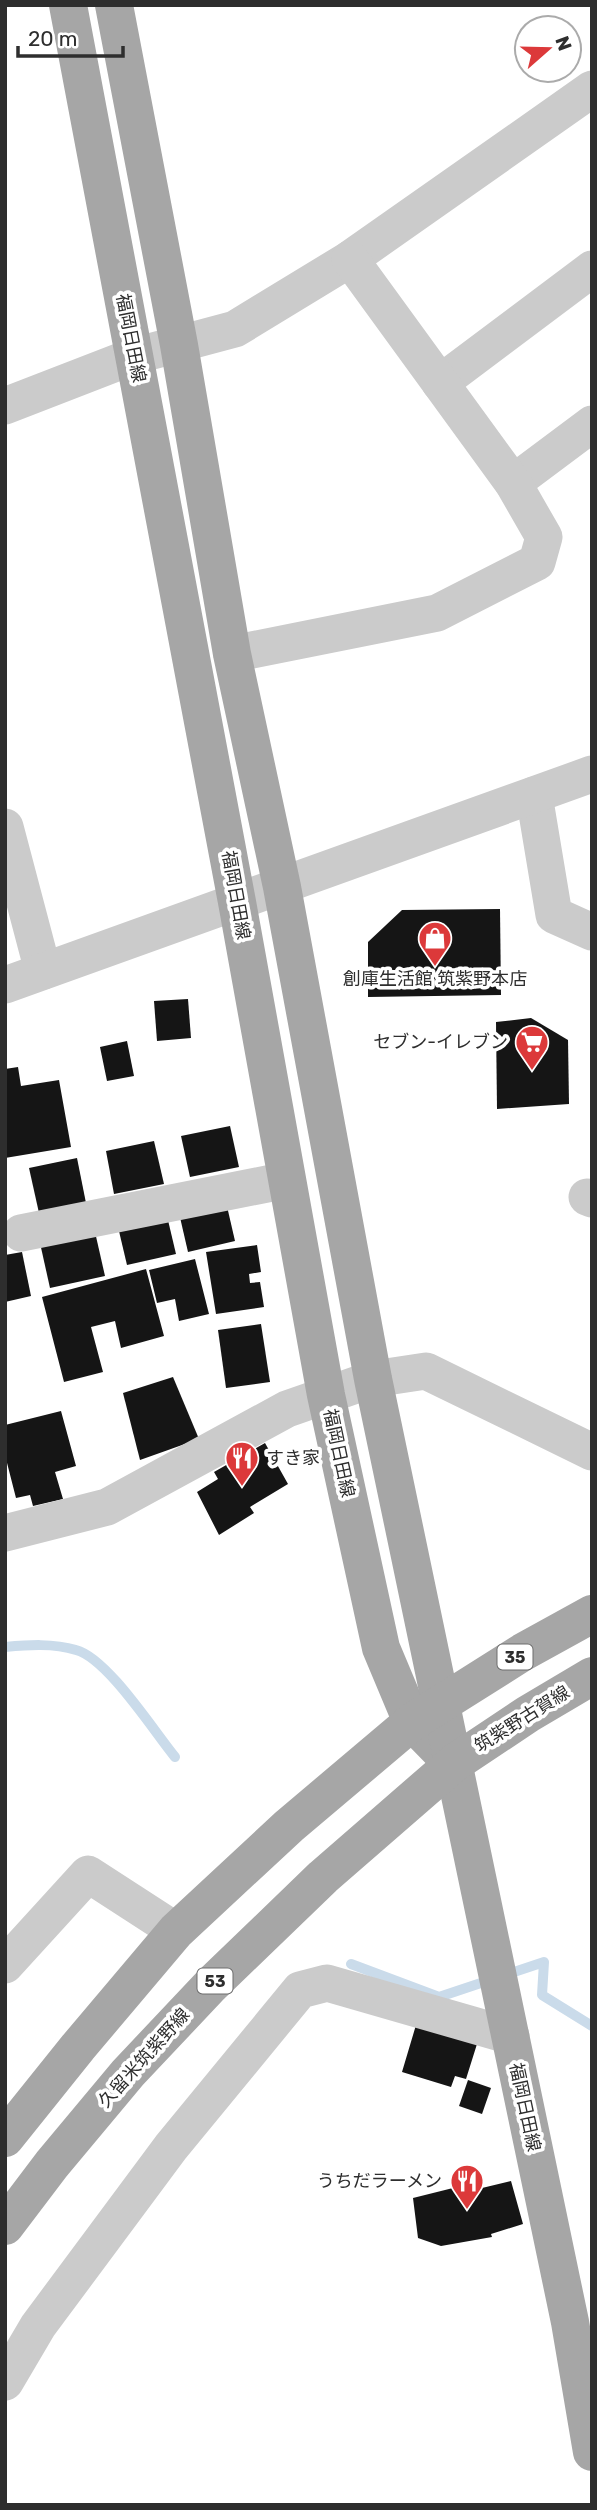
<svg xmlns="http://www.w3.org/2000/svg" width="597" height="2510" font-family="Rubik,'Noto Sans JP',sans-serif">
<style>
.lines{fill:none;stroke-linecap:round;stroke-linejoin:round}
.stream{stroke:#cadbea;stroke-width:10}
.building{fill:#151515}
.minor{stroke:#cbcbcb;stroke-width:37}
.major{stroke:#a6a6a6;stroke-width:38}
.labels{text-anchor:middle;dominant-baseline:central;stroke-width:7;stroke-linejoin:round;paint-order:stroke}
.shield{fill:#fff;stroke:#6d6d6d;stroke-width:2}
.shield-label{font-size:16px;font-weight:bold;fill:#2e2e2e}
.street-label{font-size:18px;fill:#2e2e2e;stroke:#fff}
.poi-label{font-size:18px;fill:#2e2e2e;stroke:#fff;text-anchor:end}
</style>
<rect width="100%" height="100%" fill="#fff"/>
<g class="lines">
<g class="stream">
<path d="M5 1647C28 1645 53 1643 76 1650 107 1658 153 1730 175 1757"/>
<path d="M351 1964 439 1997 544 1962 542 1995 592 2026"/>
</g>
</g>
<g class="building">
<path d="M500 909 501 995 368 997V942L402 910Z"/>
<path d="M188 999 191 1038 157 1041 154 1001Z"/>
<path d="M531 1018 568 1040 569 1104 497 1109 496 1022Z"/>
<path d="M127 1041 134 1076 107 1081 100 1047Z"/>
<path d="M18 1067 21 1086 59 1080 71 1147 5 1158V1069Z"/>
<path d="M230 1126 239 1167 190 1177 181 1136Z"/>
<path d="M154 1141 164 1184 114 1194 106 1151Z"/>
<path d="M77 1158 86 1203 39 1213 29 1168Z"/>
<path d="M226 1202 235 1241 188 1252 179 1213Z"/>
<path d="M167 1216 176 1254 127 1265 118 1227Z"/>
<path d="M95 1232 105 1276 50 1288 40 1243Z"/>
<path d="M257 1245 261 1272 249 1274 250 1283 260 1282 264 1307 216 1314 206 1252Z"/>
<path d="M22 1252 31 1296 5 1302V1255Z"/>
<path d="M195 1259 209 1314 179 1321 175 1299 157 1303 149 1270Z"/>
<path d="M146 1269 164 1336 121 1348 115 1321 91 1327 103 1372 64 1382 42 1297Z"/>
<path d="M261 1324 270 1382 226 1388 218 1330Z"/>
<path d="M173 1377 199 1439 140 1460 123 1393Z"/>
<path d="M61 1411 76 1466 55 1472 63 1499 33 1506 30 1495 16 1498 5 1455V1425Z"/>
<path d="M265 1443 288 1484 250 1507 254 1513 219 1535 197 1492 218 1479 214 1472Z"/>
<path d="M416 2025 477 2044 466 2079 455 2076 451 2087 402 2072Z"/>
<path d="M468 2080 491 2088 482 2114 459 2106Z"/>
<path d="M481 2181 482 2188 511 2181 523 2224 491 2234 492 2237 441 2246 418 2238 413 2198Z"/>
</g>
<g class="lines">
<g class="minor">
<path d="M440 383 592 269"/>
<path d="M5 406 134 356 235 329 350 259 592 89"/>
<path d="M513 483 592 424"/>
<path d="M232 654 437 613 537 562 544 537 513 483 350 259"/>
<path d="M534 795 554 915 592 932"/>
<path d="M5 827 43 971"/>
<path d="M5 985 592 774"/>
<path d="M587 1197 592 1199"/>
<path d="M21 1233 287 1180"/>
<path d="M5 1533 107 1507 287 1409 373 1379 426 1371 592 1452"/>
<path d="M5 1965 88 1874 176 1931"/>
<path d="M5 2382 38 2326 171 2147 300 1990 327 1983 511 2036"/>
</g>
<g class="major">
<path d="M68 5 237 902 326 1395 381 1648 412 1722 453 1764"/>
<path d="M114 5 179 345 232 654 282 887 373 1379 570 2322 592 2452"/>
<path d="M5 2138 78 2047 176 1931 289 1826 412 1722 523 1652 592 1614"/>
<path d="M5 2226 52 2164 128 2073 211 1985 323 1877 453 1764 528 1714 592 1676"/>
</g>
</g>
<defs>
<symbol id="shop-pin" viewBox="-11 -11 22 30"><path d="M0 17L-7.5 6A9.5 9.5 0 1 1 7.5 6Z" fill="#dc393a" stroke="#fff"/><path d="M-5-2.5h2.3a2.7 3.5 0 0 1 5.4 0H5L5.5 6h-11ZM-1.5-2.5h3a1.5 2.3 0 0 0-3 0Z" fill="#fff"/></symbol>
<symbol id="supermarket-pin" viewBox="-11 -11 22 30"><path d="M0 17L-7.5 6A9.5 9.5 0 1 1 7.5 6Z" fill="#dc393a" stroke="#fff"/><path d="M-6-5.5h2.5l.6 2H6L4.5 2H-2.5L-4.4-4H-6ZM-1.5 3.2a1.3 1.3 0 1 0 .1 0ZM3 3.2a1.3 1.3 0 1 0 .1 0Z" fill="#fff"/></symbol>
<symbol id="restaurant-pin" viewBox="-11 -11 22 30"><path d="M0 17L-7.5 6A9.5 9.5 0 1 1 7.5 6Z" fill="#dc393a" stroke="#fff"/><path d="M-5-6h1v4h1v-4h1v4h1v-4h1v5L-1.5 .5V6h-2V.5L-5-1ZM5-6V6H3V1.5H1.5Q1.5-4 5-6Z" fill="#fff"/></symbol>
</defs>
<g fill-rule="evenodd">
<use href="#shop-pin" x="416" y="919" width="38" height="52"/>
<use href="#supermarket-pin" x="513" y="1023" width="38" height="52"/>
<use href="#restaurant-pin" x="223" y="1439" width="38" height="52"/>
<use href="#restaurant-pin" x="448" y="2162" width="38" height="52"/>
</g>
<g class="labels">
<g class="shield">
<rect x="497.5" y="1644.5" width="35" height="25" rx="5"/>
<rect x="197.5" y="1968.5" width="35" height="25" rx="5"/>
</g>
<g class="shield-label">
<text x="515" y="1657">35</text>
<text x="215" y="1981">53</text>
</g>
<g class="street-label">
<text transform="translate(131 338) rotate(79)">福岡日田線</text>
<text transform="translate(236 895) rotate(80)">福岡日田線</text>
<text transform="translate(339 1453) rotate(78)">福岡日田線</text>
<text transform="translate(522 1719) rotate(-32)">筑紫野古賀線</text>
<text transform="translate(144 2058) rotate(-48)">久留米筑紫野線</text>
<text transform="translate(525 2107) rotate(78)">福岡日田線</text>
</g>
<g class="poi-label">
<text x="435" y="979" text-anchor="middle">創庫生活館 筑紫野本店</text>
<text x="508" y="1042">セブン-イレブン</text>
<text x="266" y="1458" text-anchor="start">すき家</text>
<text x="442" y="2181">うちだラーメン</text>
</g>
</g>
<rect width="597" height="2510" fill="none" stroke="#2e2e2e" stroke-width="14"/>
<g transform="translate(548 49) rotate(70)"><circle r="33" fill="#ffffff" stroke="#ababab" stroke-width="2"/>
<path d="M0-5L12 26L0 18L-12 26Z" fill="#dc393a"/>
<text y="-10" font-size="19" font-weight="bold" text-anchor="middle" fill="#2e2e2e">N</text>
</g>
<path d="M18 46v10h105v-10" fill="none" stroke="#2e2e2e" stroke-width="3.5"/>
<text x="28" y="46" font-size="21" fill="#2e2e2e" stroke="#ffffff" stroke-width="5" paint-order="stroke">20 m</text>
</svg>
